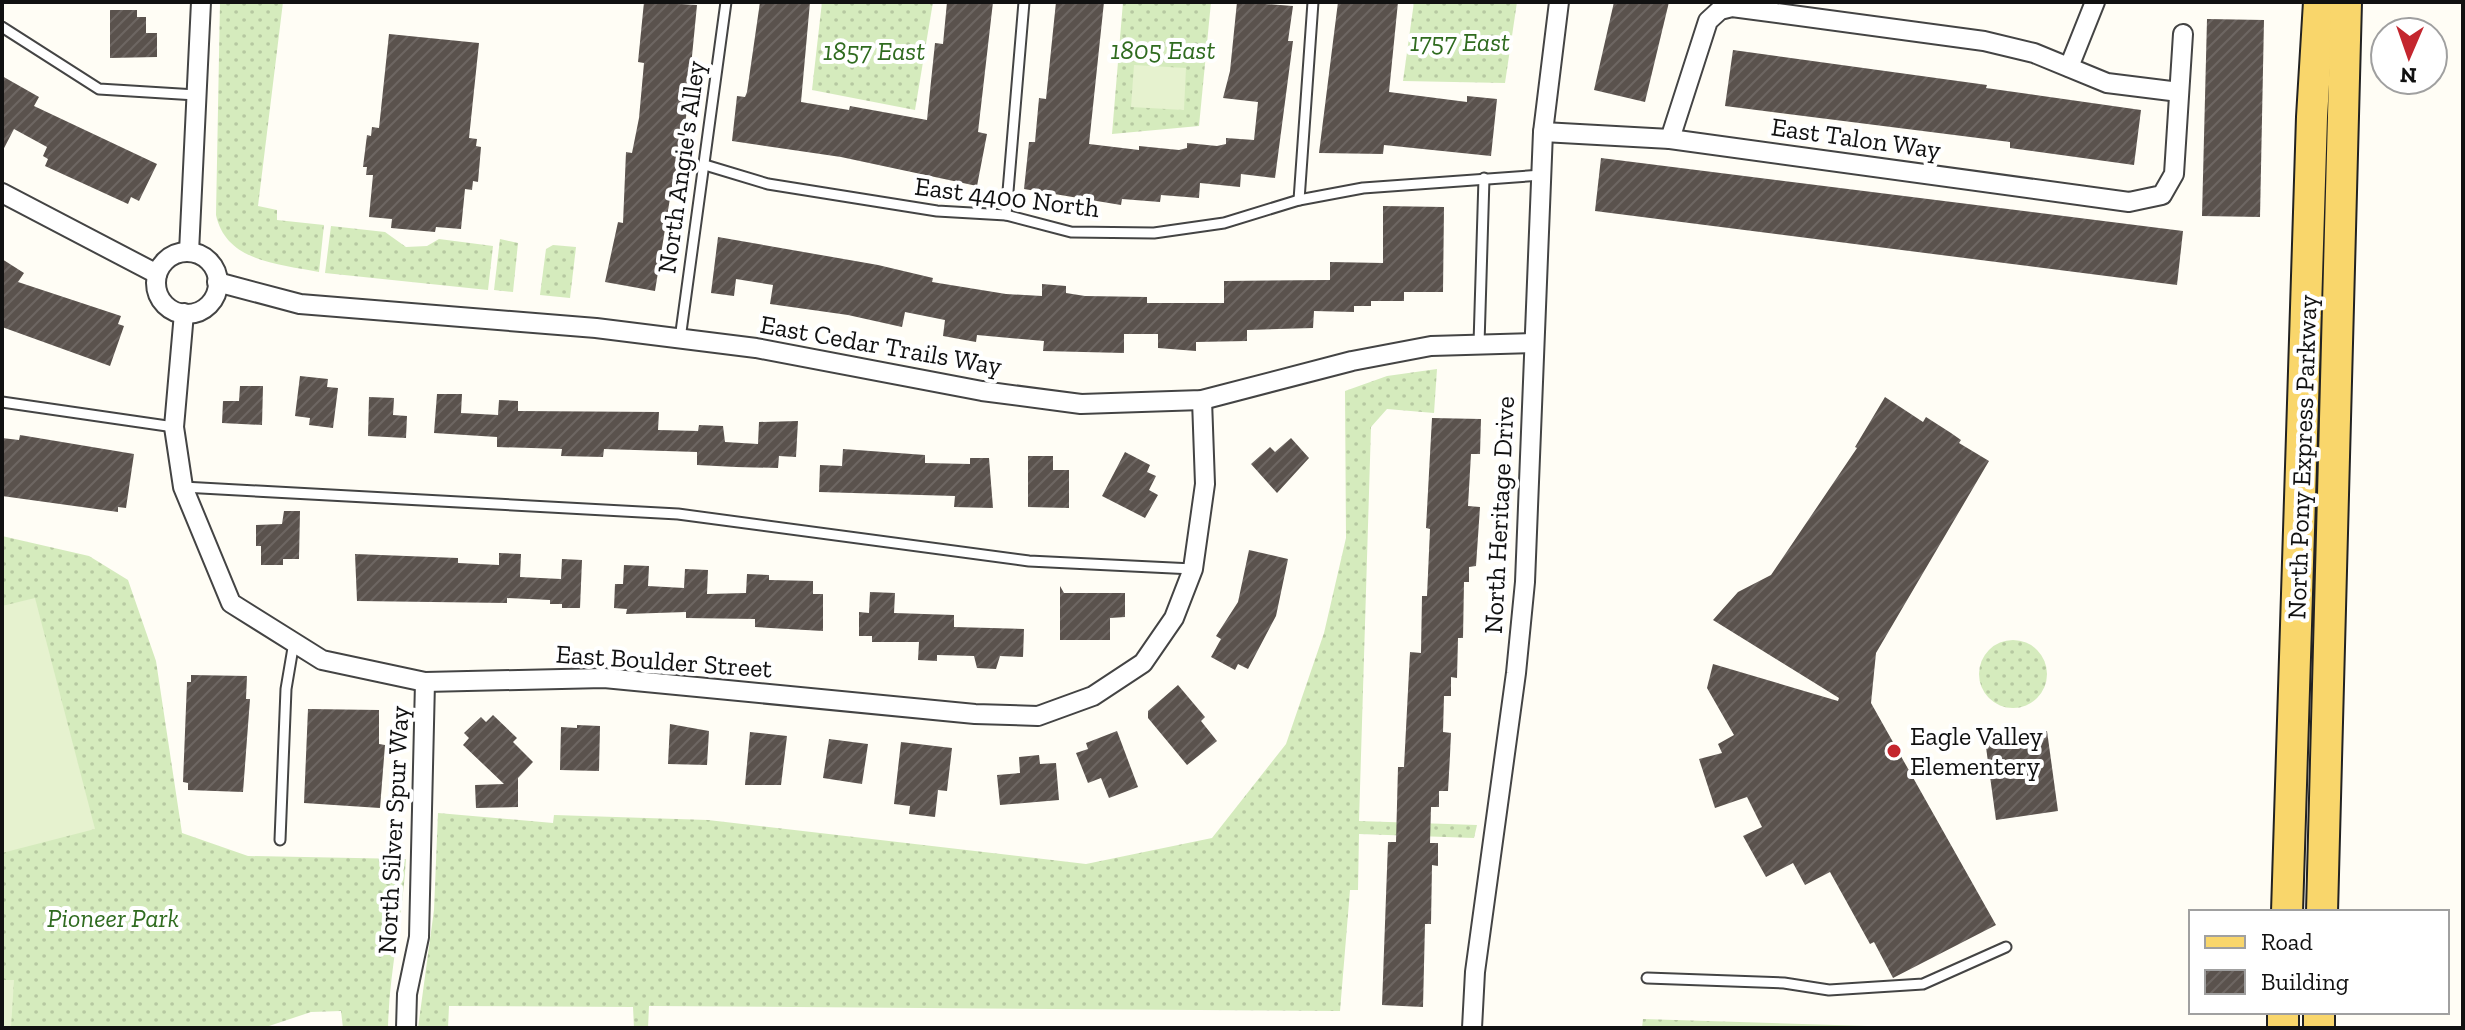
<svg xmlns="http://www.w3.org/2000/svg" width="2465" height="1030" font-family="'Zilla Slab',serif">
<style>
.grass{fill:url(#grass-dots)}
.pitch{fill:#e6f2cf}
.building{fill:url(#building-hatch)}
.lines{fill:none;stroke-linecap:round;stroke-linejoin:round}
.service-casing{stroke:#444;stroke-width:13}
.minor-casing{stroke:#444;stroke-width:22}
.primary-casing{stroke:#222;stroke-width:34}
.service{stroke:#fff;stroke-width:9}
.minor{stroke:#fff;stroke-width:18}
.primary{stroke:#f9d66b;stroke-width:30}
.poi-dot{fill:#c4262e;stroke:#fff;stroke-width:3}
.labels{text-anchor:middle;dominant-baseline:central;stroke-width:8;stroke-linejoin:round;paint-order:stroke}
.park-label{font-size:26px;font-style:italic;fill:#2f6b1f;stroke:#fff}
.street-label{font-size:26px;fill:#111;stroke:#fff}
.poi-label{font-size:26px;fill:#111;stroke:#fff;text-anchor:start}
</style>
<defs>
<pattern id="grass-dots" width="8" height="8" patternUnits="userSpaceOnUse" patternTransform="scale(2)"><rect width="8" height="8" fill="#d5ebbd"/><path d="M2 2h.1M6 6h.1" fill="none" stroke="#b6c8a1" stroke-width="1.8" stroke-linecap="round"/></pattern>
<pattern id="building-hatch" width="6" height="6" patternUnits="userSpaceOnUse" patternTransform="scale(2)"><rect width="6" height="6" fill="#5a524d"/><path d="M-1 1l2-2M0 6l6-6M5 7l2-2" fill="none" stroke="#6d6662"/></pattern>
</defs>
<rect width="100%" height="100%" fill="#fffdf5"/>
<g class="grass">
<path d="M220 2H283L258 206 277 210V220L324 225 319 272C279 264 226 262 216 215Z"/>
<path d="M822 2H933L915 110 812 90Z"/>
<path d="M1123 2H1211L1199 126 1112 134Z"/>
<path d="M1414 2H1517L1505 83 1403 81Z"/>
<path d="M331 226 385 232 406 247 427 246 439 239 493 246 488 290 325 273Z"/>
<path d="M500 239 518 243 513 292 494 290Z"/>
<path d="M553 245 576 247 570 298 540 295 546 249Z"/>
<path d="M1437 369 1434 413 1387 409 1371 427 1359 821 1477 825 1474 838 1359 834 1358 890H1350L1340 1011 649 1006 648 1028H634L633 1007 449 1006 448 1028H418L434 910 438 813 553 823 554 815 708 820 1086 864 1212 838 1286 744 1324 633 1346 538 1345 391 1387 376Z"/>
<path d="M2 536 89 556 128 580 156 661 182 833 248 856 406 859C403 916 389 971 388 1028H343L341 1011 311 1012 263 1028H2Z"/>
<circle cx="2013" cy="674" r="34"/>
<path d="M1643 1019 1933 1028H1642Z"/>
</g>
<g class="pitch">
<path d="M1134 65 1186 68 1184 110 1131 107Z"/>
<path d="M35 598 95 829 2 853V606Z"/>
<path d="M2 980H14L11 1028H2Z"/>
</g>
<g class="building">
<path d="M644 2 697 5 683 148 672 186 655 291 605 282 618 222 623 223 626 152 632 153 639 118 644 63 638 62Z"/>
<path d="M760 2H810L801 102 849 110 850 106 927 120 935 43 943 44 947 2H993L978 132 987 134 977 186 841 157 732 141 737 96 745 97 747 92Z"/>
<path d="M1056 2H1104L1089 144 1139 150V146L1179 150 1187 148V143L1217 146 1226 144V138L1254 140 1258 102 1223 98 1230 71 1237 2 1293 6 1288 41H1293L1275 178 1241 174 1240 187 1200 183 1199 198 1161 195 1160 202 1122 199 1121 205 1024 189 1029 142H1035L1039 98 1046 99Z"/>
<path d="M1338 2H1398L1389 92 1467 102V96L1497 99 1491 156 1384 145 1383 154 1319 153Z"/>
<path d="M1614 2H1669L1645 102 1594 90Z"/>
<path d="M110 10H137V17H146V33H157V57L110 58Z"/>
<path d="M2207 19 2264 20 2260 217 2202 216Z"/>
<path d="M389 34 479 43 469 138 477 139 476 146 481 147 478 182 473 181 472 190 465 189 461 229 436 227 435 232 391 228 392 219 369 217 373 175H366L367 167H363L367 135 371 136 372 127 379 128Z"/>
<path d="M1733 50 1987 85 1986 88 2141 110 2134 165 2010 148V142L1725 106Z"/>
<path d="M2 76 39 97 34 106 157 164 139 201 131 197 128 204 45 166 48 159 43 156 47 147 14 129 2 152Z"/>
<path d="M1601 158 2183 231 2177 285 1595 211Z"/>
<path d="M1383 206 1444 207 1443 292H1404V301H1371V306H1354V312L1314 311 1313 328 1247 330V341L1196 342V351L1158 348V334H1124V353L1043 351 1044 341 977 335 976 342 943 336 945 320 905 312 902 327 848 315 770 304 773 285 736 279 734 296 711 293 718 237 878 265 933 278 932 282 1006 294 1042 296V284L1066 286V293L1085 296 1147 297V303H1224V281L1330 280V262L1383 263Z"/>
<path d="M2 259 24 273 18 282 121 316 118 324 124 326 110 366 2 327Z"/>
<path d="M300 376 328 379 327 387 338 388 333 428 309 425 310 418 295 416Z"/>
<path d="M240 386H263L262 425 222 423 223 401H239Z"/>
<path d="M437 394H462L461 413 498 415 499 400 518 401V411L659 412 658 430 698 431 699 425 723 426 725 442 758 444 759 422 798 421 796 457 779 456 778 468 736 467 697 465V452L604 449 603 457 561 456 562 449 497 447V437L434 433Z"/>
<path d="M369 397 394 398 393 415 407 416 406 438 368 436Z"/>
<path d="M1885 397 1923 422 1926 417 1951 433 1961 440 1959 443 1989 461 1876 653 1871 703 1996 925 1893 978 1874 942 1870 944 1830 872 1805 885 1793 863 1766 877 1743 836 1762 827 1747 797 1715 808 1699 759 1722 753 1718 744 1734 735 1707 688 1713 664 1838 701 1839 698 1713 620 1738 592 1771 575 1857 448 1855 447Z"/>
<path d="M1432 418 1481 419 1480 454H1471L1468 506 1480 507 1476 566 1469 567V582H1464L1463 638H1458L1457 678 1451 677V696H1444L1443 732 1451 733 1450 755 1448 791H1439V807H1431L1430 843H1438V866L1432 865 1431 924H1425L1423 1007 1382 1005 1388 842H1396L1398 767H1404L1410 652 1421 653 1422 596H1427L1430 529 1426 528Z"/>
<path d="M20 435 134 454 126 508 118 507V512L2 496V438L19 440Z"/>
<path d="M1291 438 1309 458 1277 493 1251 464 1270 447 1275 452Z"/>
<path d="M843 449 925 455V463L970 464V458H989L993 508 954 507 955 496 819 492 820 465 842 466Z"/>
<path d="M1125 452 1150 465 1147 472 1156 476 1149 490 1158 495 1145 518 1102 496Z"/>
<path d="M1028 456H1053V470H1069V508L1028 507Z"/>
<path d="M284 511H300L299 559H283V565H261V546H256V525L282 524Z"/>
<path d="M1249 550 1288 559 1276 616 1248 669 1238 664 1235 670 1211 657 1221 639 1216 636 1238 602Z"/>
<path d="M499 553 521 554 520 577 561 579 562 559 582 560 580 608H562V604H550V600L507 598V603L357 601 355 554 458 558V563L499 565Z"/>
<path d="M624 565 649 566 648 586 684 588 685 569 708 570 707 594 746 593 747 574 769 575V580L813 581V594H823V631L755 627V619L686 618V612L626 614 627 609 614 608 615 584H623Z"/>
<path d="M1060 586 1064 593H1125V617L1110 618V640H1060Z"/>
<path d="M870 592 895 593 894 613 954 615V627L1024 629 1023 657 1000 656 996 669 977 668 974 656 937 655V661L918 660 919 642H872V636H859V612L869 613Z"/>
<path d="M191 675 247 676 246 699H250L243 792 188 790V783L183 782 187 682H191Z"/>
<path d="M1178 685 1205 717 1201 721 1217 741 1187 765 1148 718V711Z"/>
<path d="M308 709 379 710V744L385 745 380 808 304 803Z"/>
<path d="M493 715 517 738 513 742 533 762 518 778V807L476 808 475 785 504 784 463 745 469 738 464 733 481 717 486 722Z"/>
<path d="M670 724 709 731 707 765 668 764Z"/>
<path d="M577 725 600 726 599 771 560 770 561 727 577 728Z"/>
<path d="M1117 731 1138 787 1109 798 1101 778 1088 783 1076 753 1088 749 1086 743Z"/>
<path d="M2047 731 2058 811 1996 820 1985 740Z"/>
<path d="M750 732 787 736 781 785H745Z"/>
<path d="M829 739 868 744 862 784 823 778Z"/>
<path d="M901 742 952 748 947 791 938 790 935 817 909 814 910 806 894 804Z"/>
<path d="M1039 755 1040 764 1056 763 1059 800 1000 805 997 775 1020 773 1019 757Z"/>
</g>
<g class="lines">
<defs>
<g id="service">
<path d="M2 27 99 89 196 95"/>
<path d="M705 165 768 184 937 211 1006 215 1071 232 1154 233 1224 223 1299 200 1363 188 1542 175"/>
<path d="M1299 200 1313 2"/>
<path d="M1006 215 1024 2"/>
<path d="M680 339 726 2"/>
<path d="M1479 344 1484 178"/>
<path d="M2 402 174 427"/>
<path d="M183 487 678 514 1029 561 1193 569"/>
<path d="M280 840 286 689 294 642"/>
<path d="M1647 978 1784 983 1829 990 1923 984 2006 947"/>
</g>
<g id="minor">
<path d="M2069 67 2095 2"/>
<path d="M1543 132 1670 139 2129 202 2162 195 2174 174 2183 34"/>
<path d="M1670 139 1708 21 1720 10 1732 7 1984 41 2034 53 2107 83 2179 92"/>
<path d="M2 193 157 274"/>
<path d="M189 252 201 2"/>
<circle cx="187" cy="283" r="31"/>
<path d="M217 282 300 304 596 328 756 348 982 391 1081 404 1202 400 1352 361 1431 346 1532 343"/>
<path d="M184 313 174 427 183 487 231 603 322 660 425 682 604 678 975 714 1038 716 1093 696 1143 663 1174 618 1193 569 1205 484 1202 400"/>
<path d="M406 1028 407 994 419 937 425 682"/>
<path d="M1472 1028 1475 972 1516 673 1525 582 1543 132 1559 2"/>
</g>
<g id="primary">
<path d="M2287 912 2312 117 2319 2"/>
<path d="M2322 912 2346 2"/>
<path d="M2283 1028V1012"/>
<path d="M2319 1028V1012"/>
</g>
</defs>
<use href="#service" class="service-casing"/>
<use href="#minor" class="minor-casing"/>
<use href="#primary" class="primary-casing"/>
<use href="#service" class="service"/>
<use href="#minor" class="minor"/>
<use href="#primary" class="primary"/>
</g>
<circle class="poi-dot" cx="1894" cy="751" r="8"/>
<g class="labels">
<g class="park-label">
<text x="1460" y="42">1757 East</text>
<text x="1163" y="50">1805 East</text>
<text x="874" y="51">1857 East</text>
<text x="113" y="918">Pioneer Park</text>
</g>
<g class="street-label">
<text transform="translate(1856 138) rotate(8)">East Talon Way</text>
<text transform="translate(681 167) rotate(-82)">North Angie's Alley</text>
<text transform="translate(1007 197) rotate(7)">East 4400 North</text>
<text transform="translate(881 345) rotate(10)">East Cedar Trails Way</text>
<text transform="translate(2302 457) rotate(-88)">North Pony Express Parkway</text>
<text transform="translate(1499 515) rotate(-87)">North Heritage Drive</text>
<text transform="translate(664 661) rotate(4)">East Boulder Street</text>
<text transform="translate(393 830) rotate(-87)">North Silver Spur Way</text>
</g>
<g class="poi-label">
<text x="1910" y="736">Eagle Valley<tspan x="1910" dy="30">Elementery</tspan></text>
</g>
</g>
<rect width="2465" height="1030" fill="none" stroke="#111111" stroke-width="8"/>
<rect x="2189" y="910" width="260" height="104" fill="#ffffff" stroke="#a0a0a0" stroke-width="2"/>
<rect x="2205" y="936" width="40" height="12" fill="#f9d66b" stroke="#a0a0a0" stroke-width="2"/>
<text x="2261" y="950" font-size="24" fill="#111111">Road</text>
<rect x="2205" y="970" width="40" height="24" fill="url(#building-hatch)" stroke="#a0a0a0" stroke-width="2"/>
<text x="2261" y="990" font-size="24" fill="#111111">Building</text>
<g transform="translate(2409 56) rotate(182)"><circle r="38" fill="#ffffff" stroke="#a0a0a0" stroke-width="2"/>
<path d="M0-6L14 30L0 20L-14 30Z" fill="#c4262e"/>
<text y="-12" font-size="22" font-weight="bold" text-anchor="middle" fill="#111111">N</text>
</g>
</svg>
